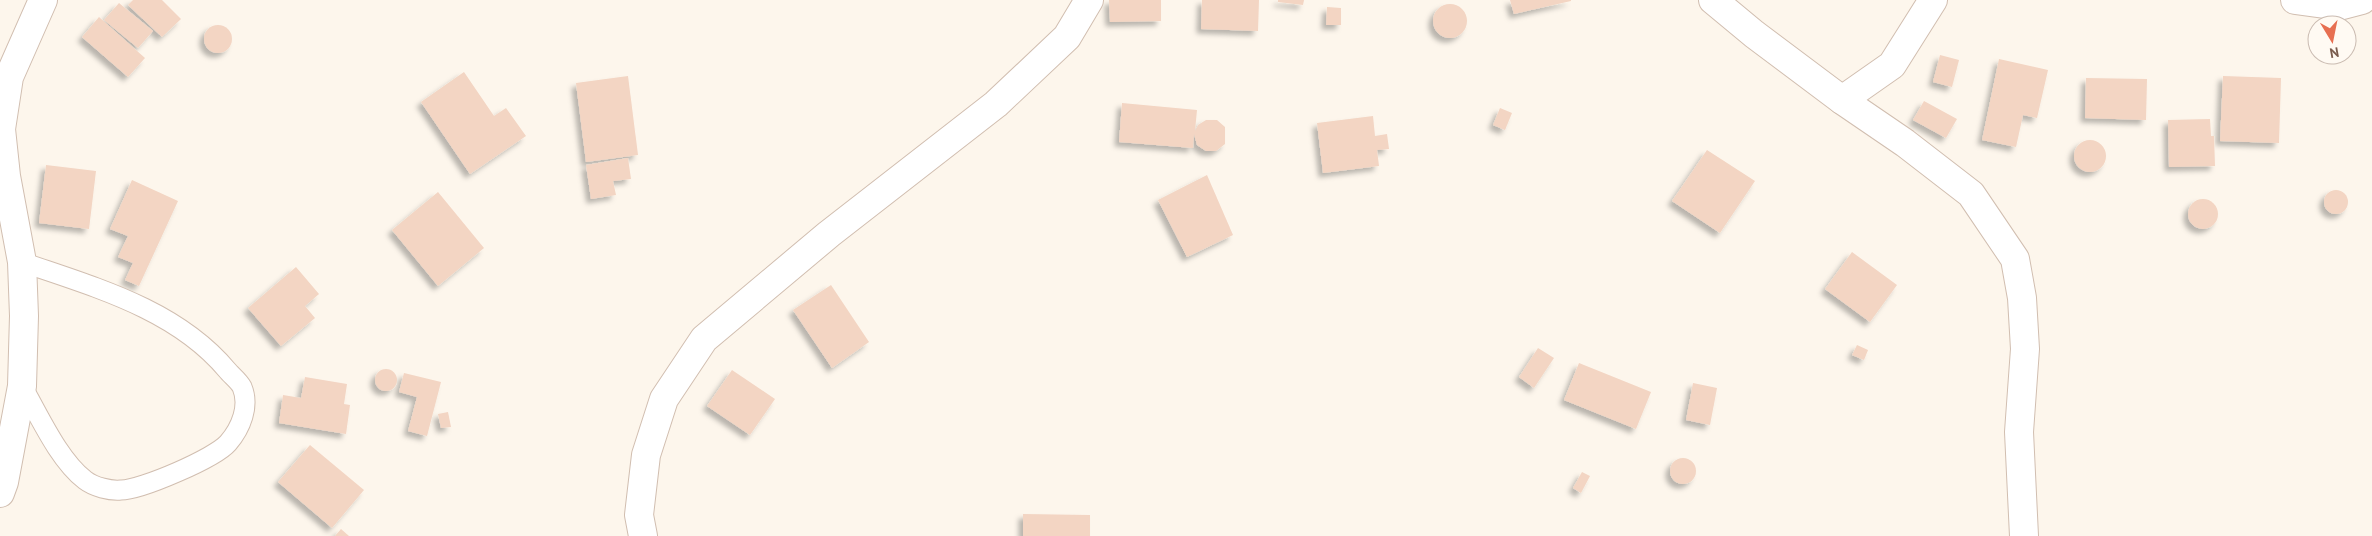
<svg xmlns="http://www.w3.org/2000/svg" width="2372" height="536" font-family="'PT Sans',sans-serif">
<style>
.building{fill:#f3d5c3;filter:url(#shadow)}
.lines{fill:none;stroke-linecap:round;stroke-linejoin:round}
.lane-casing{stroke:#d1beb0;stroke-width:21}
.street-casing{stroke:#d1beb0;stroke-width:30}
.lane{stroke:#fff;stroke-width:19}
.street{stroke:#fff;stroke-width:28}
</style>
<defs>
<filter id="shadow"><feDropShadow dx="-4.5" dy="4.5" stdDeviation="2.5" flood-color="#0004"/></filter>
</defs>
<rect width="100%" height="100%" fill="#fdf6ec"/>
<g class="building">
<path d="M133 0H162L181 19 162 37 128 5Z"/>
<path d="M1109 0H1161V21L1110 22Z"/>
<path d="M1202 0H1259L1258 31 1201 29Z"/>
<path d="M1278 0H1304L1303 5 1278 2Z"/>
<path d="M1510 0H1571V1L1514 14Z"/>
<path d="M119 3 153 31 138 48 104 20Z"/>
<circle cx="1450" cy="21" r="17"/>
<path d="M1327 7 1341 8V25H1326Z"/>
<path d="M99 17 145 58 128 77 82 37Z"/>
<circle cx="218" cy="39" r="14"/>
<path d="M1940 55 1959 60 1952 87 1933 82Z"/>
<path d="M1999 59 2048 70 2037 118 2023 115 2016 147 1982 140Z"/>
<path d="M464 72 494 116 506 108 526 136 470 174 421 102Z"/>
<path d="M628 76 638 155 586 162 576 83Z"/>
<path d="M2223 76 2281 78 2279 143 2220 141Z"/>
<path d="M2086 78 2147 79 2146 120 2085 118Z"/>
<path d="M1924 101 1957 119 1946 138 1913 120Z"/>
<path d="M1122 103 1197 110 1195 131 1198 125 1206 120H1217L1225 127V144L1216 151H1206L1197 145 1194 134 1193 148 1119 142Z"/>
<path d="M1500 108 1512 113 1505 130 1493 125Z"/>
<path d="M1373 116 1375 136 1387 134 1389 149 1377 150 1379 166 1323 173 1317 123Z"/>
<path d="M2210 119 2211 136H2214L2215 166 2169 167 2168 120Z"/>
<circle cx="2090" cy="156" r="16"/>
<path d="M1707 150 1755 181 1720 233 1672 201Z"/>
<path d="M628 158 631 179 613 181 616 195 591 199 586 165Z"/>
<path d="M46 165 96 171 89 229 39 223Z"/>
<path d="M1207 175 1233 235 1187 257 1158 200Z"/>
<path d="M132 180 178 201 139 286 125 280 133 263 118 257 128 236 110 229Z"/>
<circle cx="2336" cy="202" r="12"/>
<path d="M438 192 484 248 438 286 392 230Z"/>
<circle cx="2203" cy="214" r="15"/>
<path d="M1852 252 1897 285 1870 322 1825 289Z"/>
<path d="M296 267 319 294 305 306 315 318 281 346 248 308Z"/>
<path d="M831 285 869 342 832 368 793 310Z"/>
<path d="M1857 345 1868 350 1864 360 1852 355Z"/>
<path d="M1538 348 1554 358 1534 388 1519 377Z"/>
<path d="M1579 363 1651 392 1636 429 1564 400Z"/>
<circle cx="386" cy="380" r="11"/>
<path d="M732 370 775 399 750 435 707 406Z"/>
<path d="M404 373 441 382 427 436 408 431 417 397 399 392Z"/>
<path d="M305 377 347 384 344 404 350 405 346 434 279 423 283 395 301 398Z"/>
<path d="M1693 383 1717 388 1710 425 1686 420Z"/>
<path d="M448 412 451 427 441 428 438 414Z"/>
<path d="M310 445 364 490 332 528 278 482Z"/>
<circle cx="1683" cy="471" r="13"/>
<path d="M1582 472 1590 476 1581 493 1573 488Z"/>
<path d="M1023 514 1090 515V536H1023Z"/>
<path d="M341 529 349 536H335Z"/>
</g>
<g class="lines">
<defs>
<path id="lane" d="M22 386C39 415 58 459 85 480 94 487 110 491 121 490 141 490 215 458 228 443 241 428 250 406 242 387 239 381 231 375 227 370 176 309 94 287 22 262"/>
<g id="street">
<path d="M1713 0 1754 34 1842 100 1905 143 1971 194 2015 259 2022 298 2025 349 2019 432 2024 536"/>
<path d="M2295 0 2339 6 2362 0"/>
<path d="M1842 100 1892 65 1933 0"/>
<path d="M0 493 4 482 22 386 24 316 22 262 6 176 1 129 9 77 43 0"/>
<path d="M643 536 639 515 646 455 664 399 704 339 829 234 996 104 1067 37 1089 0"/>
</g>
</defs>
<use href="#lane" class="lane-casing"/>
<use href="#street" class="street-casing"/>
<use href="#lane" class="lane"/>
<use href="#street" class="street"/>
</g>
<g transform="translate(2332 40) rotate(170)"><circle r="24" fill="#fffaf3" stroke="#cabbb1"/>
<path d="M0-4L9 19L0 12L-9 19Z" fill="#e76f51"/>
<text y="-8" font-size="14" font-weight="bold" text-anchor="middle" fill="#7a5c4d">N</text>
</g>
</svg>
